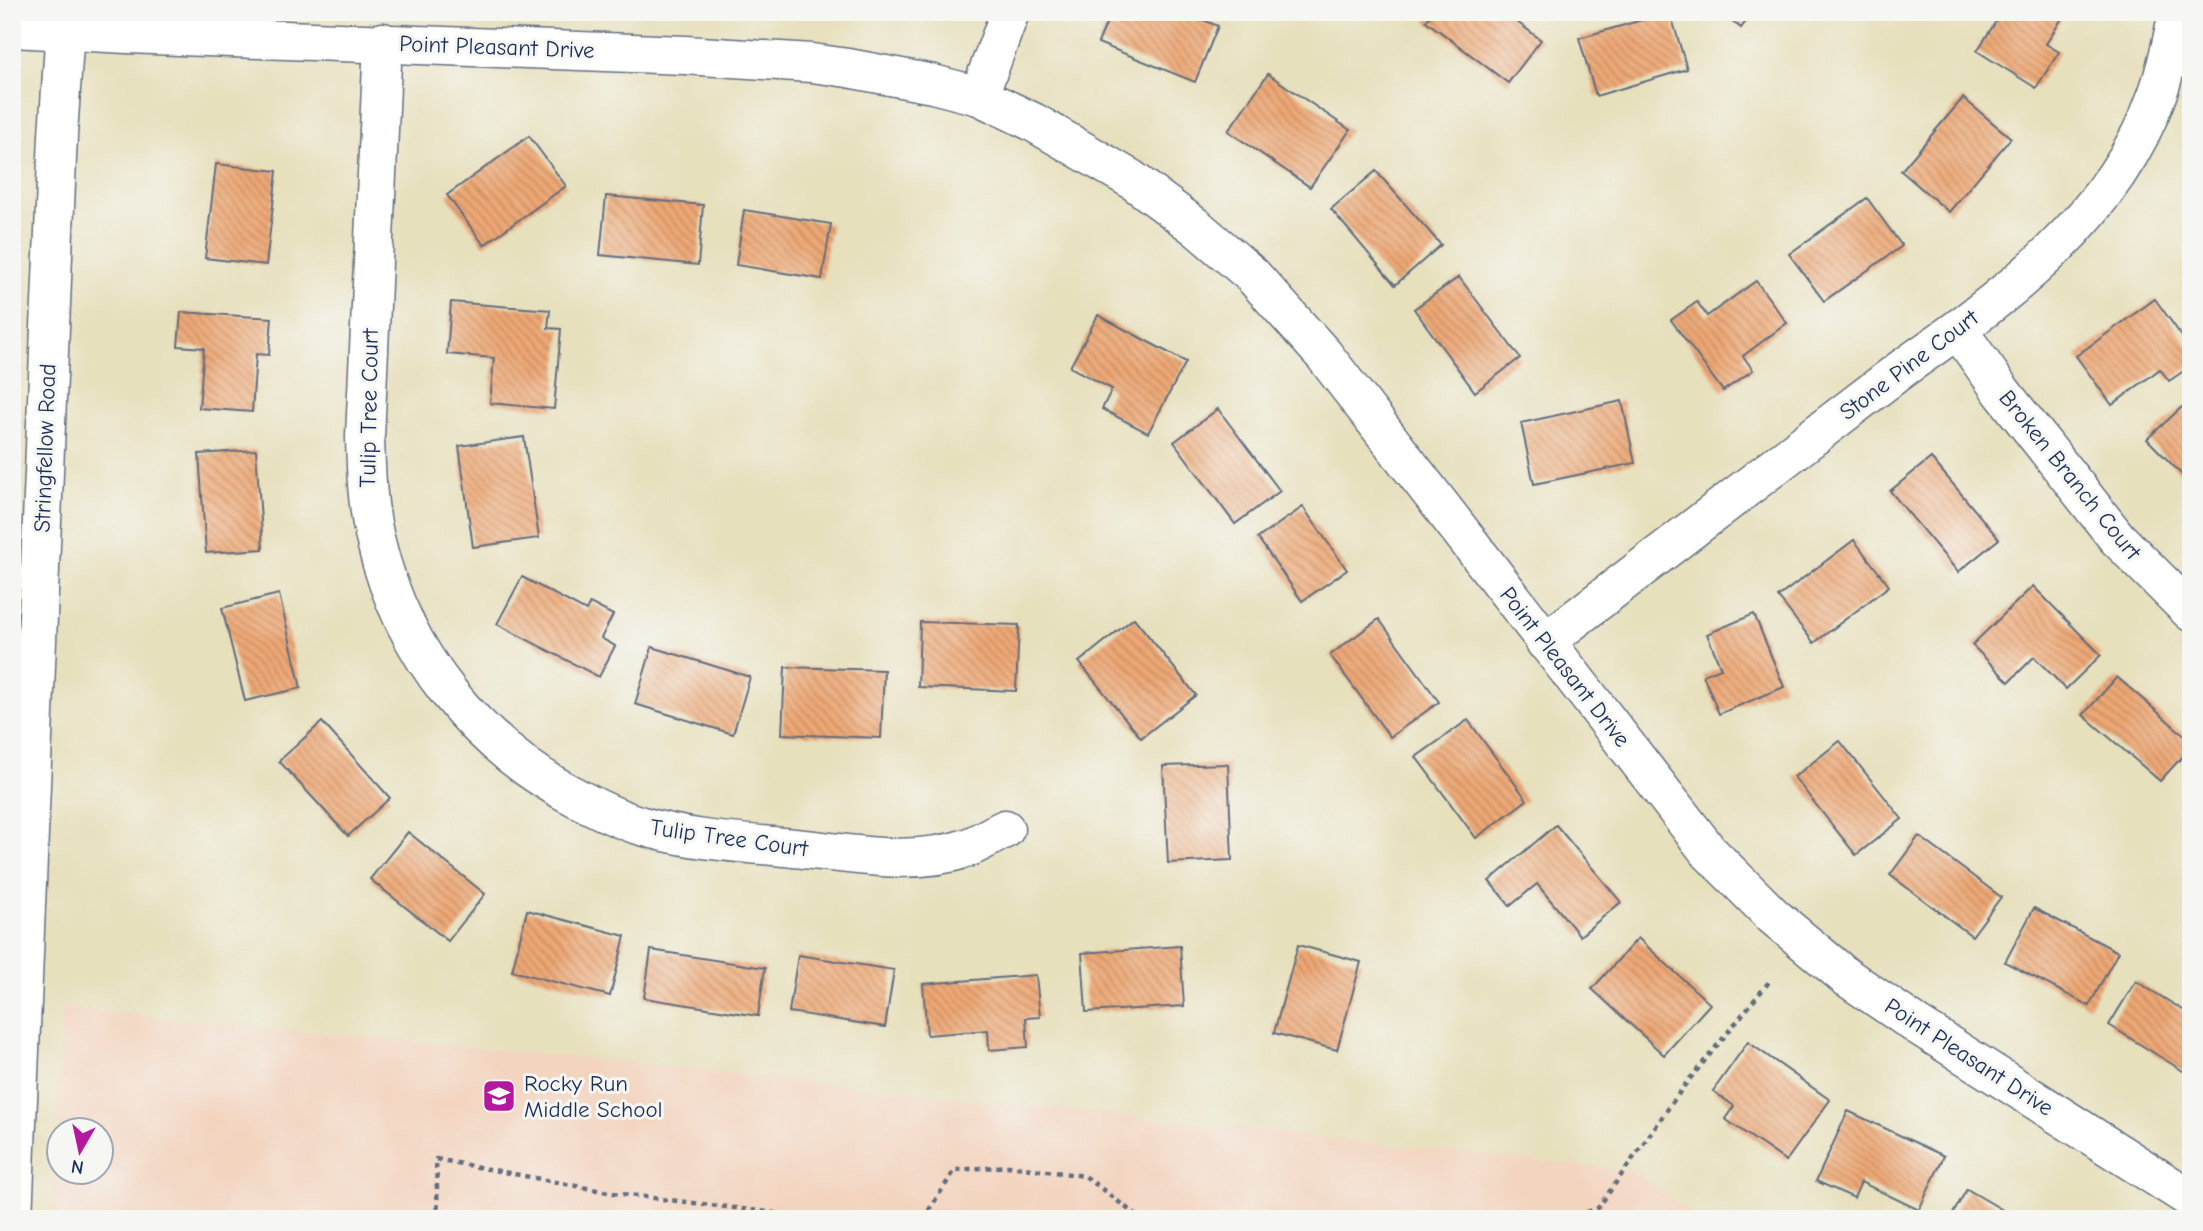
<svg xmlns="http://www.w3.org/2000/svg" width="2203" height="1231" font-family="'Comic Neue',sans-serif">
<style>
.built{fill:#f3d4bf;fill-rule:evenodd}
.building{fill:url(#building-back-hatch)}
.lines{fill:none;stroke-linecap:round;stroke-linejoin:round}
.minor-casing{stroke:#626d7f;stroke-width:41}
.major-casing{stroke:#626d7f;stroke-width:41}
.path{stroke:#626d7f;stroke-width:4.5;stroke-dasharray:5 5;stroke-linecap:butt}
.minor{stroke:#fff;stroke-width:38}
.major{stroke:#fff;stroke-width:38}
.labels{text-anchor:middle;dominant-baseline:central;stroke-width:6;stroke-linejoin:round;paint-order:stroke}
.street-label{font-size:23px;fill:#1b2f5e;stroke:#f6f6f2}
.poi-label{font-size:23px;fill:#1b2f5e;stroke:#f6f6f2;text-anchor:start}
</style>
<defs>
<pattern id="building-back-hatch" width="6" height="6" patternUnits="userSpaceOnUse" patternTransform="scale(1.75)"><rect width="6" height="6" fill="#eea875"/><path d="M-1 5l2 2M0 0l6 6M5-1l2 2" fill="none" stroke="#c08963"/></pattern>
</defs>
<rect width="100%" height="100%" fill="#f6f6f2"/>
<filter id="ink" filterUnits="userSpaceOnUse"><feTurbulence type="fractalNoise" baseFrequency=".0143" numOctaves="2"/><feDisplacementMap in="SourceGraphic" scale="14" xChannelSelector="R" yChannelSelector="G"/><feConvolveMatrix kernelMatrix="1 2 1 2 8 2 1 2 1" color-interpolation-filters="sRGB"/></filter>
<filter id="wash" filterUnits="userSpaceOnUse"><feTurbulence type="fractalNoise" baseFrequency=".00686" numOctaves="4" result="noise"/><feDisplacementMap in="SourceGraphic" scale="28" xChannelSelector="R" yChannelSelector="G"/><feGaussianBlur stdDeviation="1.57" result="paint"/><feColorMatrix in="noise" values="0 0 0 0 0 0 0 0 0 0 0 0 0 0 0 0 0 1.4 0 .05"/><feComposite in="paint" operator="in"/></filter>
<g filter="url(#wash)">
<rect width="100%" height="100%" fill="#e7e0bd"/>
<path class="built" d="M62 1008 634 1063 1631 1171 1698 1219H53ZM60 1130H102V1172H60Z"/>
<g id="blocks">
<g class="building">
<path d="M1111 12H1184L1218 26 1195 82 1098 43Z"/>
<path d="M1433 12H1504L1541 40 1508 83 1426 21Z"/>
<path d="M1670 12 1687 69 1596 96 1579 38Z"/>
<path d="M1721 12H1753L1741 28Z"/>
<path d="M2002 12H2066L2046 44 2059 52 2036 88 1977 51Z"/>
<path d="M1268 74 1350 130 1310 187 1228 131Z"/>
<path d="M1963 98 2011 138 1949 212 1901 171Z"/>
<path d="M529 136 566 186 484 245 447 195Z"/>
<path d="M216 164 277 171 266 265 205 258Z"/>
<path d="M1376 171 1441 245 1395 285 1331 209Z"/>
<path d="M606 196 703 205 698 265 600 255Z"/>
<path d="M1867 198 1902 246 1824 301 1789 254Z"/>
<path d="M744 210 831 224 822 279 736 265Z"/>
<path d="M1459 277 1520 358 1475 392 1414 309Z"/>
<path d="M1756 281 1787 323 1743 356 1753 370 1723 391 1671 320 1697 302 1707 316Z"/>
<path d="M2155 299 2191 349V366L2169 381 2160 369 2112 405 2076 356Z"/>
<path d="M451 302 550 310 548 328 561 329 554 409 490 403 494 358 447 354Z"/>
<path d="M181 312 272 318 269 355 256 354 252 412 199 408 204 348 178 346Z"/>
<path d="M1098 315 1186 362 1148 433 1102 409 1112 389 1070 367Z"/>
<path d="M1622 401 1635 463 1534 484 1521 423Z"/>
<path d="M2182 407 2191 416V484L2147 439Z"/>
<path d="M1218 409 1280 491 1235 524 1174 442Z"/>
<path d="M524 437 539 538 473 547 459 446Z"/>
<path d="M256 450 263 549 206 553 199 454Z"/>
<path d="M1931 458 1999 539 1958 572 1890 491Z"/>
<path d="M1303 507 1347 570 1302 601 1258 538Z"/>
<path d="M1854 540 1889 586 1814 643 1778 597Z"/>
<path d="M522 577 586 611 590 603 613 615 601 638 615 646 599 677 497 624Z"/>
<path d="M2033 586 2101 655 2066 689 2034 657 2009 682 1972 645Z"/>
<path d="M279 594 301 688 245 701 222 608Z"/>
<path d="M1754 614 1784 687 1719 714 1703 675 1721 668 1707 634Z"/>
<path d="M1134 618 1196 695 1141 738 1079 662Z"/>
<path d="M1379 619 1439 702 1390 737 1330 655Z"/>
<path d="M920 622 1019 625 1016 691 918 687Z"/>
<path d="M652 647 750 677 733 734 635 704Z"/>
<path d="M785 667 884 670 881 738 782 734Z"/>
<path d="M2117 677 2191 741V747L2160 781 2083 715Z"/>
<path d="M1468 720 1527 800 1476 838 1416 757Z"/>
<path d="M322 722 390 798 348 836 279 761Z"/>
<path d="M1840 741 1902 819 1856 855 1794 777Z"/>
<path d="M1228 764 1232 860 1168 863 1163 766Z"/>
<path d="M1556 825 1621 902 1580 936 1537 884 1510 906 1489 881Z"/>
<path d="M408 832 485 894 448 941 370 879Z"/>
<path d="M1919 836 2001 897 1972 936 1890 875Z"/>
<path d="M2034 908 2118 952 2089 1006 2005 962Z"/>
<path d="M527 910 625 936 610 996 512 971Z"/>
<path d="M1638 938 1710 1004 1664 1055 1592 989Z"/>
<path d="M1298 945 1361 962 1337 1050 1274 1033Z"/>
<path d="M1180 946 1184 1006 1086 1012 1082 953Z"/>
<path d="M651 950 765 968 758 1016 644 998Z"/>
<path d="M798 955 894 970 885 1027 789 1012Z"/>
<path d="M1036 975 1040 1017 1026 1018 1028 1047 989 1050 988 1030 927 1035 923 984Z"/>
<path d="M2136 981 2191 1015V1076L2109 1025Z"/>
<path d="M1748 1042 1830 1100 1786 1161 1725 1119 1734 1106 1713 1091Z"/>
<path d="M1848 1111 1944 1156 1919 1210 1861 1182 1854 1198 1816 1181Z"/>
<path d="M1967 1189 2018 1219H1950Z"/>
</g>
</g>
</g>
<g filter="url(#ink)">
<use href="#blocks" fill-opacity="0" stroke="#626d7f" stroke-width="2"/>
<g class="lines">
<defs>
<g id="minor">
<path d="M12 28 127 34 685 55 812 63 848 68 933 84 979 96 1033 122 1131 179 1196 227 1252 275 1324 355 1709 852 1773 916 1845 976 1914 1023 2191 1199"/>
<path d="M383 42 365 437C366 473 367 507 376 542 403 654 477 747 579 799 600 810 620 820 642 826 692 841 743 843 794 848 850 853 912 867 967 848 980 843 992 835 1005 829"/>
<path d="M979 96 1010 12"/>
<path d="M1958 330 2002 392 2117 538 2191 612"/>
<path d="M1545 642 1903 368C2005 297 2114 217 2157 95 2167 68 2172 40 2178 12"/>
</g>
<path id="major" d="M13 1219 58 135 66 12"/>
</defs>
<use href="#minor" class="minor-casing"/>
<use href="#major" class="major-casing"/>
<g class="path">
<path d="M438 1219 436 1159 613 1193 824 1219"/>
<path d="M923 1219 955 1170 1009 1166 1085 1176 1141 1219"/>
<path d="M1568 1219 1598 1208 1684 1086 1769 982"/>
</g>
<use href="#minor" class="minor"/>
<use href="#major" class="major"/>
</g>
</g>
<defs>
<symbol id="school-square" viewBox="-11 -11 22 22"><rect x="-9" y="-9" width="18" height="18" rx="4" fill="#b5179e" stroke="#f6f6f2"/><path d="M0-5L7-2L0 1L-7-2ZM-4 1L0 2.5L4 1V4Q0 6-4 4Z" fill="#fff"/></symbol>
</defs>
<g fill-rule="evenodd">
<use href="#school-square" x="480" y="1077" width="38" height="38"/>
</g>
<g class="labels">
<g class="street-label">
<text transform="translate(497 47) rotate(2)">Point Pleasant Drive</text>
<text transform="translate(1909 365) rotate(-37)">Stone Pine Court</text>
<text transform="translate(369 408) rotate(-89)">Tulip Tree Court</text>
<text transform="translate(45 448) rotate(-88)">Stringfellow Road</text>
<text transform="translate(2070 475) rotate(51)">Broken Branch Court</text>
<text transform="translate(1565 667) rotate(52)">Point Pleasant Drive</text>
<text transform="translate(729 838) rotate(8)">Tulip Tree Court</text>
<text transform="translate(1969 1057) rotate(33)">Point Pleasant Drive</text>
</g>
<g class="poi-label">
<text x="524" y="1083">Rocky Run<tspan x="524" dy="26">Middle School</tspan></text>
</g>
</g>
<rect width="2203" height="1231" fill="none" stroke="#f6f6f2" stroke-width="42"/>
<g transform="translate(80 1151) rotate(189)"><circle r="33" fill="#f6f6f2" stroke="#9ea6b7" stroke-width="2"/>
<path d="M0-5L12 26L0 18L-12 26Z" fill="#b5179e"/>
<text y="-10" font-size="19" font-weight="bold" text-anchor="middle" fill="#1b2f5e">N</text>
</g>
</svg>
